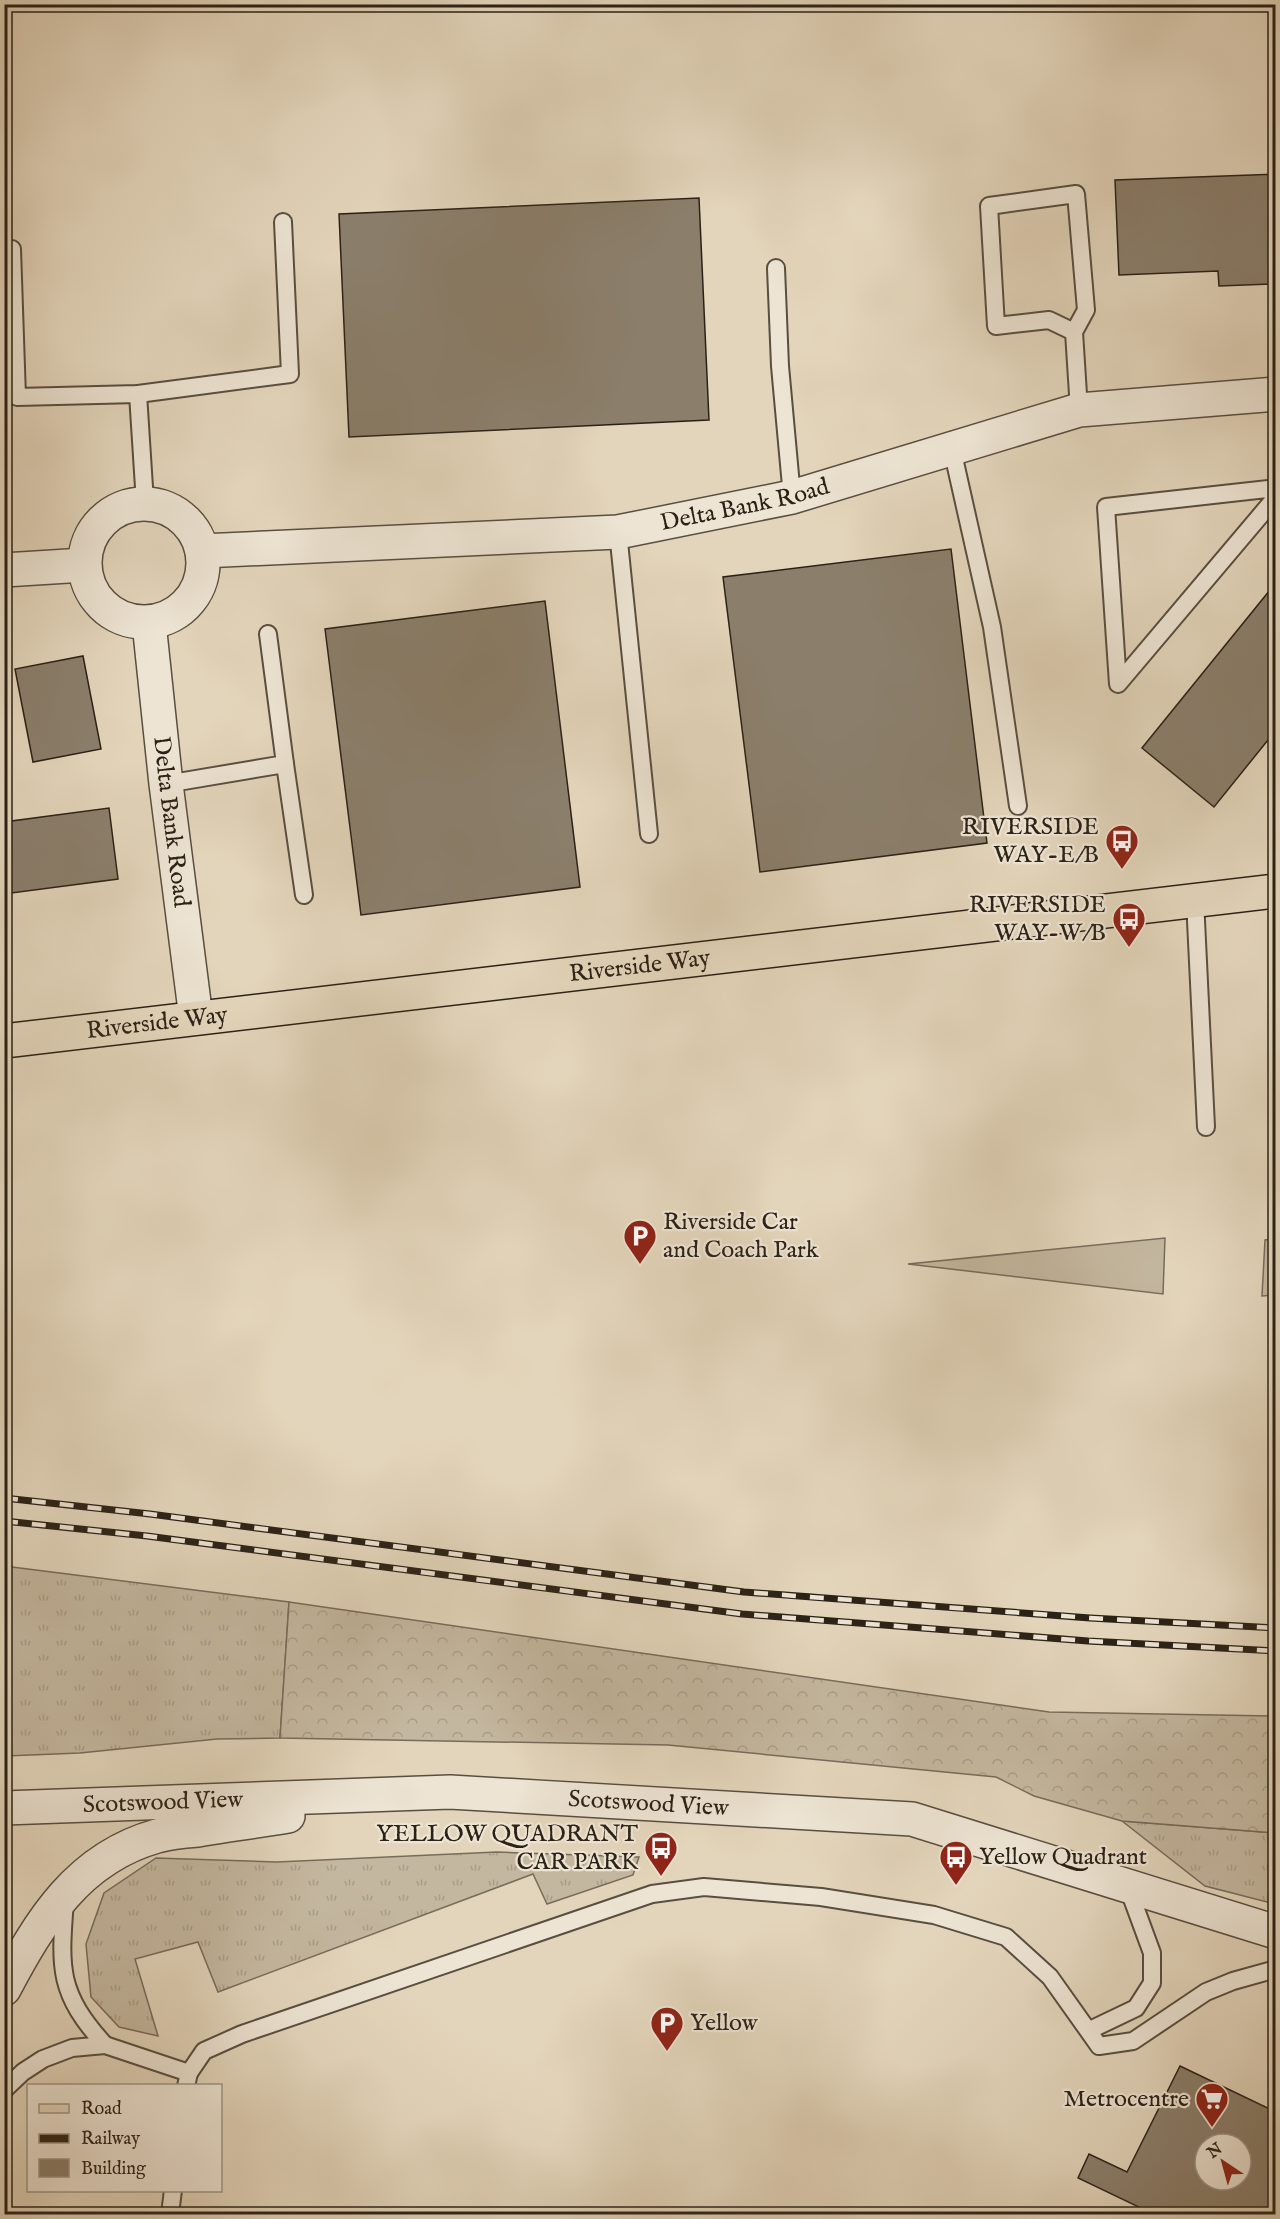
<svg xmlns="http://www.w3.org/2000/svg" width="1280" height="2219" font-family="'IM FELL English',serif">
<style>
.grass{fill:url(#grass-tufts);stroke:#786c5b;stroke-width:1.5}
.forest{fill:url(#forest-crowns);stroke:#786c5b;stroke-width:1.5}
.garden{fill:#c4b79f;stroke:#786c5b;stroke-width:1.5}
.building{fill:#8b7f6c;stroke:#2b2217;stroke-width:1.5;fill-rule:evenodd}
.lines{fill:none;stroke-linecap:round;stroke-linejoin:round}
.service-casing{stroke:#594f40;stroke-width:20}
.minor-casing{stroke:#594f40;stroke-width:36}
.tertiary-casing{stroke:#594f40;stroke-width:36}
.primary-casing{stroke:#2b2217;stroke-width:36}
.service{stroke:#ede4d3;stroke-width:16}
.minor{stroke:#ede4d3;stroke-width:33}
.tertiary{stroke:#ede4d3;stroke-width:33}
.primary{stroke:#e3d5bb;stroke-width:33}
.rail-casing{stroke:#2b2217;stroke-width:7}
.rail{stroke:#ede4d3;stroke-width:4.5;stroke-dasharray:14;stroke-linecap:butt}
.labels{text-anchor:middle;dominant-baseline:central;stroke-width:4.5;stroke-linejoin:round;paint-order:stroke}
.street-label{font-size:24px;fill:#2b2217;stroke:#ede4d3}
.poi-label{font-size:24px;fill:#2b2217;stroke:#ede4d3;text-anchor:end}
</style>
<defs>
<pattern id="grass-tufts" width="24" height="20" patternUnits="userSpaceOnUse" patternTransform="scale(1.5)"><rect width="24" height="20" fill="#c4b79f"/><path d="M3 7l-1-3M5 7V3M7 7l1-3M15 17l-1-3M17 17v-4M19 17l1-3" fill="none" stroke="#a99d88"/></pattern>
<pattern id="forest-crowns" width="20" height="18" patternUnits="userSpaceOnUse" patternTransform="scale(1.5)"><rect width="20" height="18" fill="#c4b79f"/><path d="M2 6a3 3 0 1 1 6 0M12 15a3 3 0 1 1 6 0" fill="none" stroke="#a99d88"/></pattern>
</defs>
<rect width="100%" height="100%" fill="#e3d5bb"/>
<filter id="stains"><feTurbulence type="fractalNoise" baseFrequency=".00333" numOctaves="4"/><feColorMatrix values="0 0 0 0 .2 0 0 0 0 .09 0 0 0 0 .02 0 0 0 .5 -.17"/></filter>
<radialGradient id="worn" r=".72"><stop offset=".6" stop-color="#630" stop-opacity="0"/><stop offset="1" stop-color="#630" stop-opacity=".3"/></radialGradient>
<g class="grass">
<path d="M4 1566 289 1602 280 1738 217 1739 80 1753 5 1756Z"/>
<path d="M1122 1821 1275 1833V1904L1205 1886Z"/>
<path d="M497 1852 639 1857 633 1875 547 1904 533 1874 218 1992 198 1942 135 1959 158 2036 119 2027 91 1997 86 1944 104 1893 156 1858 277 1862Z"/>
</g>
<path class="forest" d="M289 1602 1049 1712 1275 1716V1833L1122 1821 1034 1796 996 1777 668 1745 280 1738Z"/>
<g class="garden">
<path d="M1165 1238 1163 1294 908 1264Z"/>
<path d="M1275 1239V1295L1262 1296 1265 1240Z"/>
</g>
<g class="building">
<path d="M1276 174V268H1271V284L1219 286 1218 271 1119 275 1115 180Z"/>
<path d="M699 198 709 420 349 437 339 214Z"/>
<path d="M951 549 987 843 760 872 723 577Z"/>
<path d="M1274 585H1276V730L1214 807 1142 748Z"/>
<path d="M545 601 580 887 361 915 325 629Z"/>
<path d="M83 656 101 749 33 762 15 669Z"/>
<path d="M109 808 118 879 4 894V822Z"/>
<path d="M1180 2066 1276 2112V2214H1138L1141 2208 1078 2178 1089 2154 1127 2172ZM1205 2144H1241V2180H1205Z"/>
</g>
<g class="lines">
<defs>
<g id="service">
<path d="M12 249 17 397 138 394 290 374 283 222"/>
<path d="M776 268 780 366 792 497"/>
<path d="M1074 332 1086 310 1076 194 989 206 996 326 1049 320 1074 332 1079 410"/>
<path d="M138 394 145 503"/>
<path d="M952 449 992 627 1018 806"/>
<path d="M1276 488 1106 507 1118 684 1276 497"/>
<path d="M618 532 649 834"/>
<path d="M285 764 304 895"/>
<path d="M166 784 285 764 268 634"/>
<path d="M1195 900 1206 1127"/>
<path d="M65 1900C60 1968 57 1992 105 2045"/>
<path d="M1090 2030 1136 2008 1152 1983V1953L1127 1885"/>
<path d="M189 2073 204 2051 242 2034 652 1894 704 1887 821 1897 934 1915 1006 1937 1050 1977 1099 2046 1133 2041 1206 1992 1233 1981 1276 1969"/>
<path d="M4 2090 23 2072 43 2059 72 2048 105 2045 189 2073 186 2086"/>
<path d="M170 2214 173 2190"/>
</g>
<g id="minor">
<circle cx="144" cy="563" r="59"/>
<path id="s1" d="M202 551 618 532 792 497 1079 410 1276 394"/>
<path d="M4 570 84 565"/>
<path id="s2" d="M149 623 166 784 196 1018"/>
</g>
<g id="tertiary">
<path id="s3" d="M4 1808 450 1792 912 1819 1276 1932"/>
<path d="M4 1989C40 1921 78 1858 157 1836 170 1832 184 1831 198 1830 228 1825 258 1821 288 1816"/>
</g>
<g id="primary">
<path id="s4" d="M4 1041 1276 891"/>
</g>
</defs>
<use href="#service" class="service-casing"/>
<use href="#minor" class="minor-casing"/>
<use href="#tertiary" class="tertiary-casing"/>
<use href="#primary" class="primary-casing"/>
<use href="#service" class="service"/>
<use href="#minor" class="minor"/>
<use href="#tertiary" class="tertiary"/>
<use href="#primary" class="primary"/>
<defs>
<g id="rail">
<path d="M4 1498 150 1514 744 1592 1090 1618 1276 1628"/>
<path d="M4 1521 147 1536 742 1614 1088 1641 1276 1651"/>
</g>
</defs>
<use href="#rail" class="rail-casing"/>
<use href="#rail" class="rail"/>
</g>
<defs>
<symbol id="bus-pin" viewBox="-11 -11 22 30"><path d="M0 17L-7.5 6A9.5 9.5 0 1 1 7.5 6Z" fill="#8f2418" stroke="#ede4d3"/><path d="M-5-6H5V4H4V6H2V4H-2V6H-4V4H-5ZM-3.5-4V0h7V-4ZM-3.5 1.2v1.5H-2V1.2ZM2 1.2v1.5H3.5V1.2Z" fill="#fff"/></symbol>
<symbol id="parking-pin" viewBox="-11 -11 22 30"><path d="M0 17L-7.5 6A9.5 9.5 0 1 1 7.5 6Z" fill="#8f2418" stroke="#ede4d3"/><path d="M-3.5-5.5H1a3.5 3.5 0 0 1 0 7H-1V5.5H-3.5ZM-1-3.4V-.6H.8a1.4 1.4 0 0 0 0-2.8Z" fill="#fff"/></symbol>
<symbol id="supermarket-pin" viewBox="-11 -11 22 30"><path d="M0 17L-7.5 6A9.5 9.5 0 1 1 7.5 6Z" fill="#8f2418" stroke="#ede4d3"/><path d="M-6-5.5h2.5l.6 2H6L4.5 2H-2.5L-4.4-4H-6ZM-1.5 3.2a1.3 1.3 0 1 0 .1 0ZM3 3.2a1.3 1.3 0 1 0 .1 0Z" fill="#fff"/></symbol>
</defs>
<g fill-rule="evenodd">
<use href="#bus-pin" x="1103" y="822" width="38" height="52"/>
<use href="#bus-pin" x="1110" y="900" width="38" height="52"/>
<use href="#parking-pin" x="621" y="1217" width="38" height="52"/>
<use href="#bus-pin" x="642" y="1829" width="38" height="52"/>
<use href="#bus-pin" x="937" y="1838" width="38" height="52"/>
<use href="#parking-pin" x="648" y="2004" width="38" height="52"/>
<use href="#supermarket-pin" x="1193" y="2080" width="38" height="52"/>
</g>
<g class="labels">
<g class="street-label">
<text stroke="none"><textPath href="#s1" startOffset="546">Delta Bank Road</textPath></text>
<text stroke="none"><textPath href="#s2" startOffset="200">Delta Bank Road</textPath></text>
<text stroke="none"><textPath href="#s4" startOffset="640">Riverside Way</textPath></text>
<text stroke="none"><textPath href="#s4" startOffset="154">Riverside Way</textPath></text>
<text stroke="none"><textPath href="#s3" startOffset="159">Scotswood View</textPath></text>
<text stroke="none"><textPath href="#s3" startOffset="645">Scotswood View</textPath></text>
</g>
<g class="poi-label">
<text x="1099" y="827">RIVERSIDE<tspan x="1099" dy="28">WAY-E/B</tspan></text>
<text x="1106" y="905">RIVERSIDE<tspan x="1106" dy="28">WAY-W/B</tspan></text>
<text x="663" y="1222" text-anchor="start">Riverside Car<tspan x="663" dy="28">and Coach Park</tspan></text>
<text x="638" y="1834">YELLOW QUADRANT<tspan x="638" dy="28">CAR PARK</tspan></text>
<text x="979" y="1857" text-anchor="start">Yellow Quadrant</text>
<text x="690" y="2023" text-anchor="start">Yellow</text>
<text x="1189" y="2099">Metrocentre</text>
</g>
</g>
<rect width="1280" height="2219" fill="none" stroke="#e3d5bb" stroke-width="24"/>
<rect x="6" y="6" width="1268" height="2207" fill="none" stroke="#2b2217" stroke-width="3"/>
<rect x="12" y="12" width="1256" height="2195" fill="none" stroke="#2b2217" stroke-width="1.5"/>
<rect x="27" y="2084" width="195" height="108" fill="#ede4d3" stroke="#9f9688" stroke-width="1.5"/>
<rect x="39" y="2104" width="30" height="9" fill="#e3d5bb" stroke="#9f9688" stroke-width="1.5"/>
<text x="81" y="2114" font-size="18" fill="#2b2217">Road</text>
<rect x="39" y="2134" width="30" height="9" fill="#2b2217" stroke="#9f9688" stroke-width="1.5"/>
<text x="81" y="2144" font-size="18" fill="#2b2217">Railway</text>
<rect x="39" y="2159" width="30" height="18" fill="#8b7f6c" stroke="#9f9688" stroke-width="1.5"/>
<text x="81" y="2174" font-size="18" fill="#2b2217">Building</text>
<g transform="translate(1223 2162) rotate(324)"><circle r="28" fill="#ede4d3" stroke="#9f9688" stroke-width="1.5"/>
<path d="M0-4.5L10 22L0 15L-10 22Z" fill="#8f2418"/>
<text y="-9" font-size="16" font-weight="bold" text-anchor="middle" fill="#2b2217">N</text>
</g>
<rect width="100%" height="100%" filter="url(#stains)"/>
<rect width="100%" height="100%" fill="url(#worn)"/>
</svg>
